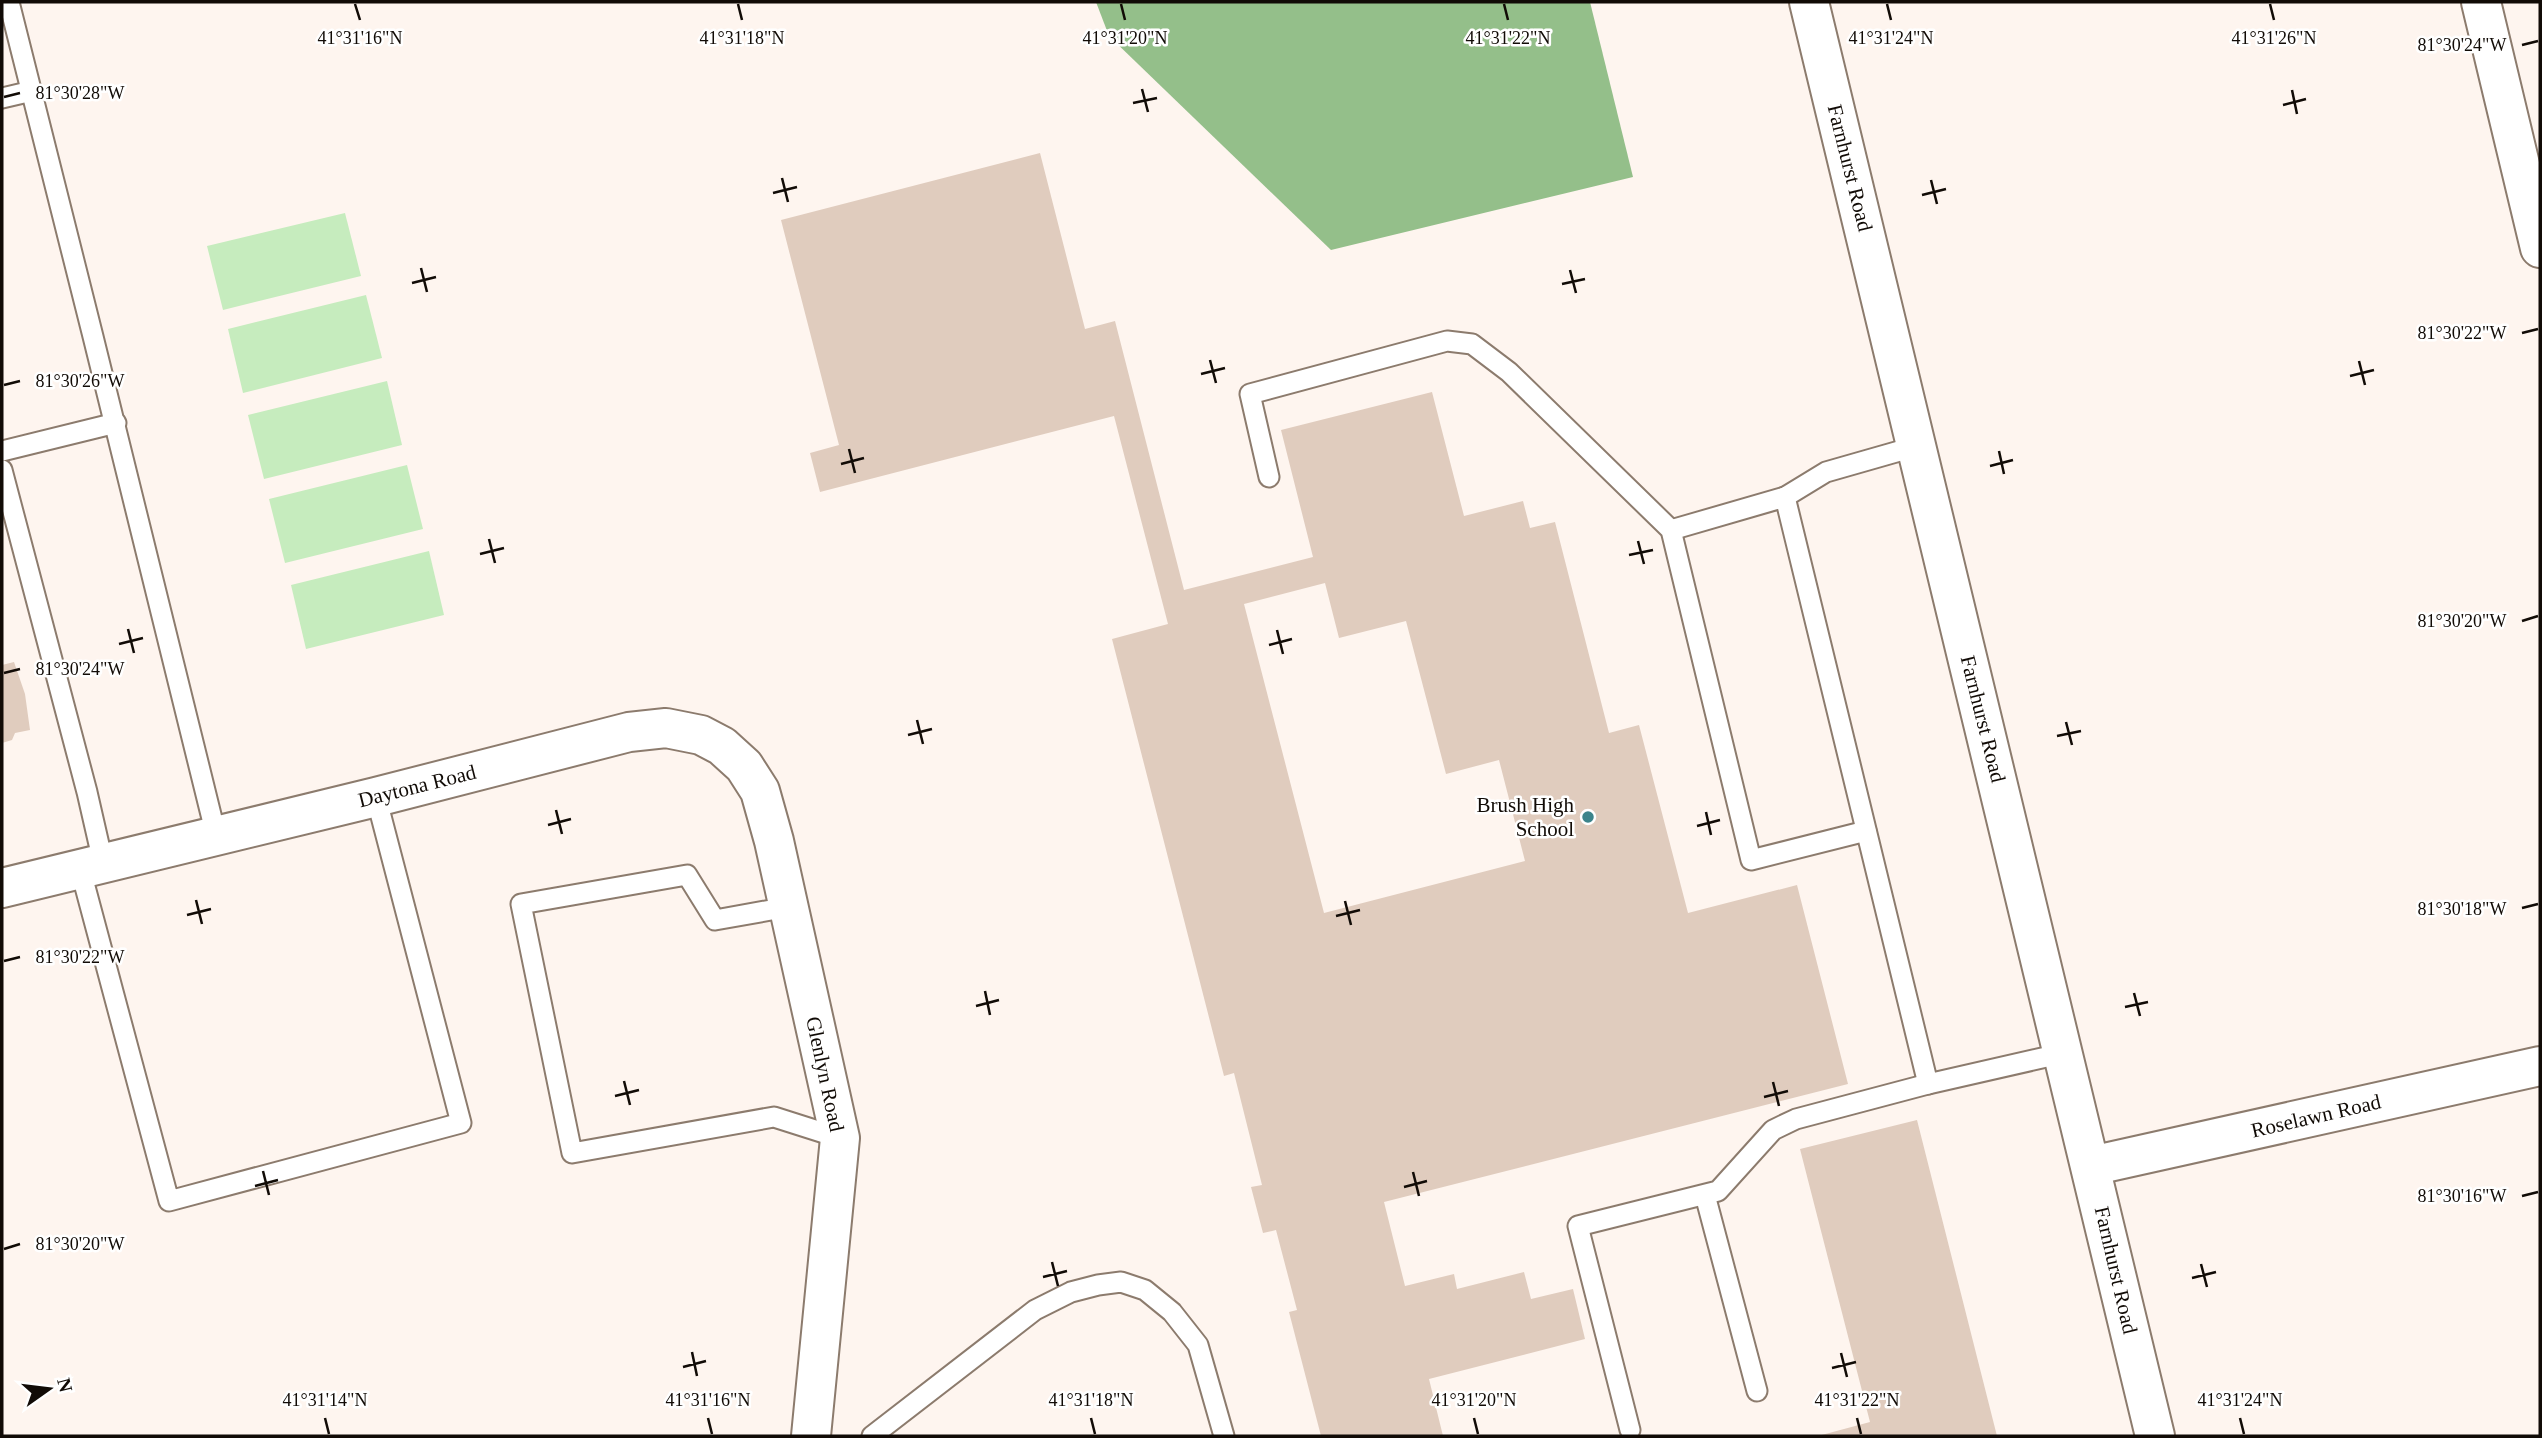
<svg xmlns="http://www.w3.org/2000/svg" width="2542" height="1438" font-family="'Times New Roman',serif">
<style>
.green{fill:#c6ecbe}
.forest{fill:#94bf8a}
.building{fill:#e0ccbe;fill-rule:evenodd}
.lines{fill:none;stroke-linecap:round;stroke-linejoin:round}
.service-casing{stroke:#8c7b6d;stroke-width:23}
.minor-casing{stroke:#8c7b6d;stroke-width:42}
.service{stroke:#fff;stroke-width:19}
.minor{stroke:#fff;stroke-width:38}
.ticks{fill:none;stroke:#110b06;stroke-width:2.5}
.poi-dot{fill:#3c848b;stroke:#fff;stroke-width:2.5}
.labels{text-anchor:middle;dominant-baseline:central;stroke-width:5;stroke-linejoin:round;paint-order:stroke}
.street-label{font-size:21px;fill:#110b06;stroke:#fff}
.poi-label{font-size:21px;fill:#110b06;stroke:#fff;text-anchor:end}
.ticks-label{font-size:18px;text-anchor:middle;fill:#110b06;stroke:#fff;stroke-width:5;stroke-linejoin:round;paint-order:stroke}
</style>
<rect width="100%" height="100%" fill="#fef5ef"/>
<g class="green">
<path d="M345 213 361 276 223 310 207 246Z"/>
<path d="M366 295 382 358 243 393 228 329Z"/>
<path d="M387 381 402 445 264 479 248 415Z"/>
<path d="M407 465 423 529 285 563 269 499Z"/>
<path d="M429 551 444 615 306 649 291 585Z"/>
</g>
<path class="forest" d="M1096 2H1590L1633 177 1331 250 1109 36Z"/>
<g class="building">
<path d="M1040 153 1085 329 1115 321 1184 590 1313 557 1281 430 1432 392 1464 516 1523 501 1530 528 1555 522 1609 733 1639 725 1688 913 1797 885 1848 1084 1384 1202 1405 1286 1454 1274 1457 1289 1524 1272 1531 1299 1573 1289 1585 1339 1429 1379 1443 1436H1321L1289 1312 1297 1310 1276 1230 1263 1233 1251 1187 1262 1185 1234 1073 1224 1076 1112 639 1168 624 1114 416 820 492 810 453 839 445 781 220ZM1325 583 1339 638 1406 621 1446 774 1499 760 1525 861 1324 913 1244 604Z"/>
<path d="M14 662 25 694 30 730 15 733 12 740 2 743V665Z"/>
<path d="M1917 1120 1997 1436H1818L1870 1422 1800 1149Z"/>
</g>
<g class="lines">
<defs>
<g id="service">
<path d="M9 2C80 279 147 558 216 835"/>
<path d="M2 98 32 91"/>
<path d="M2 451 116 423"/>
<path d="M2 470 87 792 103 862"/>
<path d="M1269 477 1250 394 1447 341 1472 344 1509 372 1671 530 1751 860 1866 831"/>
<path d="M1785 497 1928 1084"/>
<path d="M1671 530 1785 497 1826 472 1917 446"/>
<path d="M80 868 169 1201 461 1123 376 797"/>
<path d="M788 907 715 920 687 875 521 904 572 1153 774 1117 840 1138"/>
<path d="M1705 1195 1757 1391"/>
<path d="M1630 1430 1578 1226 1718 1191 1773 1130 1796 1119 1928 1084 2064 1053"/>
<path d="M872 1436 1035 1310 1071 1292 1098 1285 1121 1282 1145 1290 1172 1312 1198 1345 1224 1436"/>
</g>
<g id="minor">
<path d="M1809 2 2155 1436"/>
<path d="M2481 2 2540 248"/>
<path d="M2 888 376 797 629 732 666 728 701 735 722 746 744 766 760 791 774 841 840 1138 811 1436"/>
<path d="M2091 1166 2540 1066"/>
</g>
</defs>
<use href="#service" class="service-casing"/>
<use href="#minor" class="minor-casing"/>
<use href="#service" class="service"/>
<use href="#minor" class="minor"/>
</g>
<path class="ticks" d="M355 4 360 20M738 4 742 20M1121 4 1125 20M1504 4 1508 20M1887 4 1891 20M2270 4 2274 20M2522 45 2538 41M1142 89 1148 112M2292 90 2297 114M4 97 20 93M1133 103 1157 98M2283 105 2306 99M782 178 788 202M1931 180 1937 204M773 193 797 187M1922 195 1946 189M421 268 427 292M1570 270 1576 293M412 283 436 277M1562 284 1585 279M2522 333 2538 329M1210 360 1216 383M2359 361 2365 385M1201 374 1225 368M2350 376 2374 370M4 385 20 381M849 449 855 473M1999 451 2004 474M841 464 864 458M1990 466 2013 460M489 539 495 563M1638 541 1644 564M480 554 504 548M1629 555 1653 550M2522 621 2538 616M128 629 134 653M1277 630 1283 654M119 644 143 638M1269 645 1292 639M4 673 20 669M917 720 923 744M2066 722 2072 745M908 735 932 729M2057 736 2081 731M556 810 562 834M1706 812 1711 835M548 825 571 819M1697 826 1720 820M196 900 202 924M1345 901 1351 925M2522 908 2538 904M187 915 211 909M1336 916 1360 910M4 961 20 957M985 991 990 1015M2134 993 2140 1016M976 1006 999 1000M2125 1007 2148 1002M624 1081 630 1105M1773 1082 1779 1106M615 1096 639 1090M1764 1097 1788 1091M263 1171 269 1195M1413 1172 1419 1196M255 1186 278 1180M1404 1187 1427 1181M2522 1196 2538 1192M4 1249 20 1244M1052 1262 1058 1286M2201 1264 2207 1287M1043 1277 1067 1271M2192 1278 2216 1272M692 1352 697 1376M1841 1353 1847 1377M683 1367 706 1361M1832 1368 1856 1362M325 1418 329 1434M708 1418 712 1434M1091 1418 1095 1434M1474 1418 1478 1434M1857 1418 1861 1434M2240 1418 2244 1434"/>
<circle class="poi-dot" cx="1588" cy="817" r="7"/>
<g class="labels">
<g class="street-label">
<text transform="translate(1850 168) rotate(76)">Farnhurst Road</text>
<text transform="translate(1983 719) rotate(76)">Farnhurst Road</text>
<text transform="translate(417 786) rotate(-14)">Daytona Road</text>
<text transform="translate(825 1074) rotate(78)">Glenlyn Road</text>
<text transform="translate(2316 1116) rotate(-13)">Roselawn Road</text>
<text transform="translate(2116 1270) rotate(77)">Farnhurst Road</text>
</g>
<g class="poi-label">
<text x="1574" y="805">Brush High<tspan x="1574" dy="24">School</tspan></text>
</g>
</g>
<g class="ticks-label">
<text x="360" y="44">41°31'16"N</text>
<text x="742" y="44">41°31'18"N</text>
<text x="1125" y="44">41°31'20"N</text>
<text x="1508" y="44">41°31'22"N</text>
<text x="1891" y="44">41°31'24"N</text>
<text x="2274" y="44">41°31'26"N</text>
<text x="2462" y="51">81°30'24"W</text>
<text x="80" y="99">81°30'28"W</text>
<text x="2462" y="339">81°30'22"W</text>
<text x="80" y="387">81°30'26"W</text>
<text x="2462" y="627">81°30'20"W</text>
<text x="80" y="675">81°30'24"W</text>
<text x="2462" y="915">81°30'18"W</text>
<text x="80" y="963">81°30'22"W</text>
<text x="2462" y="1202">81°30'16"W</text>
<text x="80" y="1250">81°30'20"W</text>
<text x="325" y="1406">41°31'14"N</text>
<text x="708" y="1406">41°31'16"N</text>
<text x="1091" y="1406">41°31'18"N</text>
<text x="1474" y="1406">41°31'20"N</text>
<text x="1857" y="1406">41°31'22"N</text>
<text x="2240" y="1406">41°31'24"N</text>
</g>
<rect width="2542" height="1438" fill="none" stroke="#110b06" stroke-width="7"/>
<g transform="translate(49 1389) rotate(76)" stroke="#ffffff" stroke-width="5" paint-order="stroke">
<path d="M0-5L12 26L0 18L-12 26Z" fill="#110b06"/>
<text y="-10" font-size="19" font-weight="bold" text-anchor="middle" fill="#110b06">N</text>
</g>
</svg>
